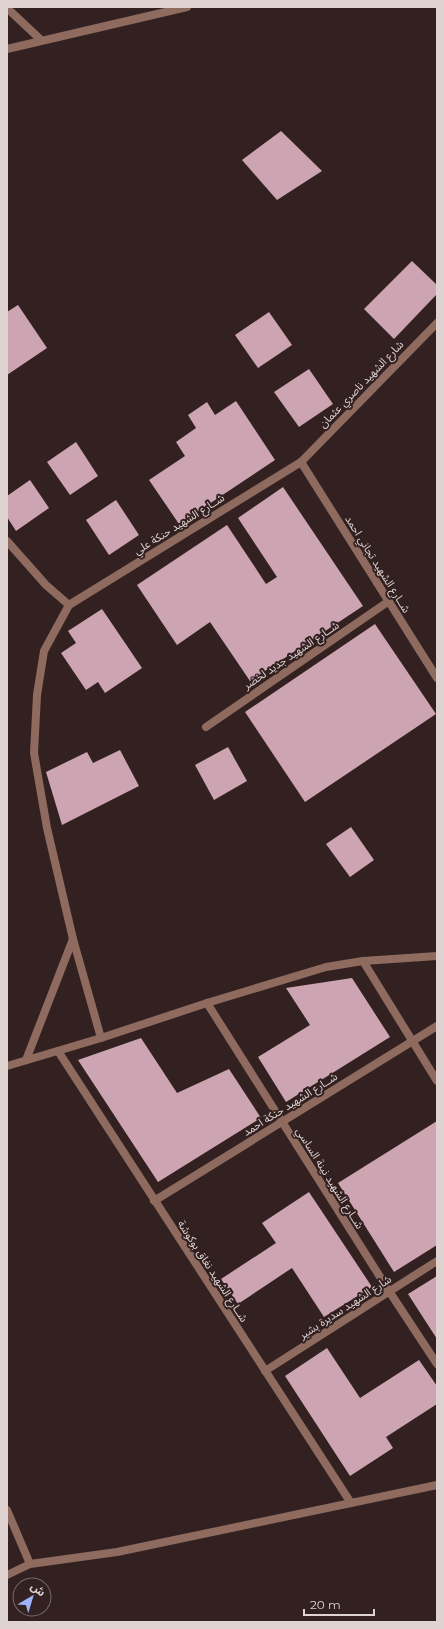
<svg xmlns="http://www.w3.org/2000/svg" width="444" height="1629" font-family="Montserrat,'Noto Sans Arabic',sans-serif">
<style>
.building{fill:#cda5b2}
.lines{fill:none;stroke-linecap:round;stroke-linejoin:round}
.street{stroke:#8e6b5e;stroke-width:8}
.labels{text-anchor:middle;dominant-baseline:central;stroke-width:4;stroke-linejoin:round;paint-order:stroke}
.street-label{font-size:11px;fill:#dfd3d2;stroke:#332121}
</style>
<rect width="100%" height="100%" fill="#332121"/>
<g class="building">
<path d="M281 131 322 171 277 200 242 160Z"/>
<path d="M412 261 437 285V294L394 339 364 309Z"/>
<path d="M18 305 47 348 7 375V312Z"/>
<path d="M269 312 292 345 258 368 235 335Z"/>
<path d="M309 369 333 404 299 427 274 392Z"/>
<path d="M236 401 275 460 179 524 149 480 185 456 176 442 196 428 188 415 207 402 215 415Z"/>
<path d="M76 442 98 476 70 495 47 462Z"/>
<path d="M30 480 49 508 16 531 7 517V496Z"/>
<path d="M283 487 363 606 250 681 210 622 177 645 137 585 227 525 266 584 277 577 238 518Z"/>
<path d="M116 500 139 535 109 555 86 520Z"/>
<path d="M102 609 142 668 105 693 98 682 86 690 61 653 76 643 68 631Z"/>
<path d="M375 624 436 714 305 802 245 712Z"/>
<path d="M228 747 247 781 214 800 195 765Z"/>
<path d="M120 750 139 786 62 825 46 772 87 752 93 763Z"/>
<path d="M351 827 374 860 350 877 326 844Z"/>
<path d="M352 978 390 1037 286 1102 258 1057 310 1025 286 988Z"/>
<path d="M141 1038 177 1093 229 1069 261 1118 158 1182 78 1060Z"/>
<path d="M437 1121V1245L394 1272 338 1183Z"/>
<path d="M309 1192 372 1287 324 1317 292 1268 238 1304 221 1279 276 1243 262 1223Z"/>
<path d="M437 1276V1339L408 1294Z"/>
<path d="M327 1348 360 1398 419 1360 437 1386V1404L386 1437 393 1448 350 1476 285 1376Z"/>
</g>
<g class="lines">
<g class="street">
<path d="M7 8 41 40"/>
<path d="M7 49 187 7"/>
<path d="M301 462 437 678"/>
<path d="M7 541 46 585 69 605"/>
<path d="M206 727 389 601"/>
<path d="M363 961 437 1081"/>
<path d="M207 1003 389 1291 437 1364"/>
<path d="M101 1038 73 939 47 828 34 753 37 695 44 651 69 605 301 462 437 323"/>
<path d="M58 1051 351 1503"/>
<path d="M26 1060 73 939"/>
<path d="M7 1066 101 1038 207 1003 326 967 363 961 437 956"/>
<path d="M154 1201 437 1026"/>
<path d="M265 1371 437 1261"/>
<path d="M7 1510 30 1564 117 1552 437 1485"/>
<path d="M7 1575 30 1564"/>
</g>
</g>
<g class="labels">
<g class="street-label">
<text transform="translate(361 384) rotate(-46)">شارع الشهيد ناصري عثمان</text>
<text transform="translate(179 524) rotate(-32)">شــارع الشهيد حنكة علي</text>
<text transform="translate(378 564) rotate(58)">شــارع الشهيد تجاني احمد</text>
<text transform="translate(291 655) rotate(-34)">شــارع الشهيد جديد لخضر</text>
<text transform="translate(290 1104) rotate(-32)">شــارع الشهيد حنكة احمد</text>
<text transform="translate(330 1178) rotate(58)">شــارع الشهيد نينة الساسي</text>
<text transform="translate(213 1271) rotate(57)">شــارع الشهيد نغاق بوكوشة</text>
<text transform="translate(345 1307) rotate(-33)">شارع الشهيد سديرة بشير</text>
</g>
</g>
<rect width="444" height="1629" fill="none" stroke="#dfd3d2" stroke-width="16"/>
<g transform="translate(32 1597) rotate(38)"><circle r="19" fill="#332121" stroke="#786868"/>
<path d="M0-3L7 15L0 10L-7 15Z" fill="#9fb3fd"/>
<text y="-6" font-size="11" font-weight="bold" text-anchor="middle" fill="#dfd3d2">ش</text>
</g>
<path d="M304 1609v6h70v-6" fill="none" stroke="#dfd3d2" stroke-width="2"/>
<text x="310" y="1609" font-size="12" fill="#dfd3d2" stroke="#332121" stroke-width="3" paint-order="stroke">20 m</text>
</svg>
